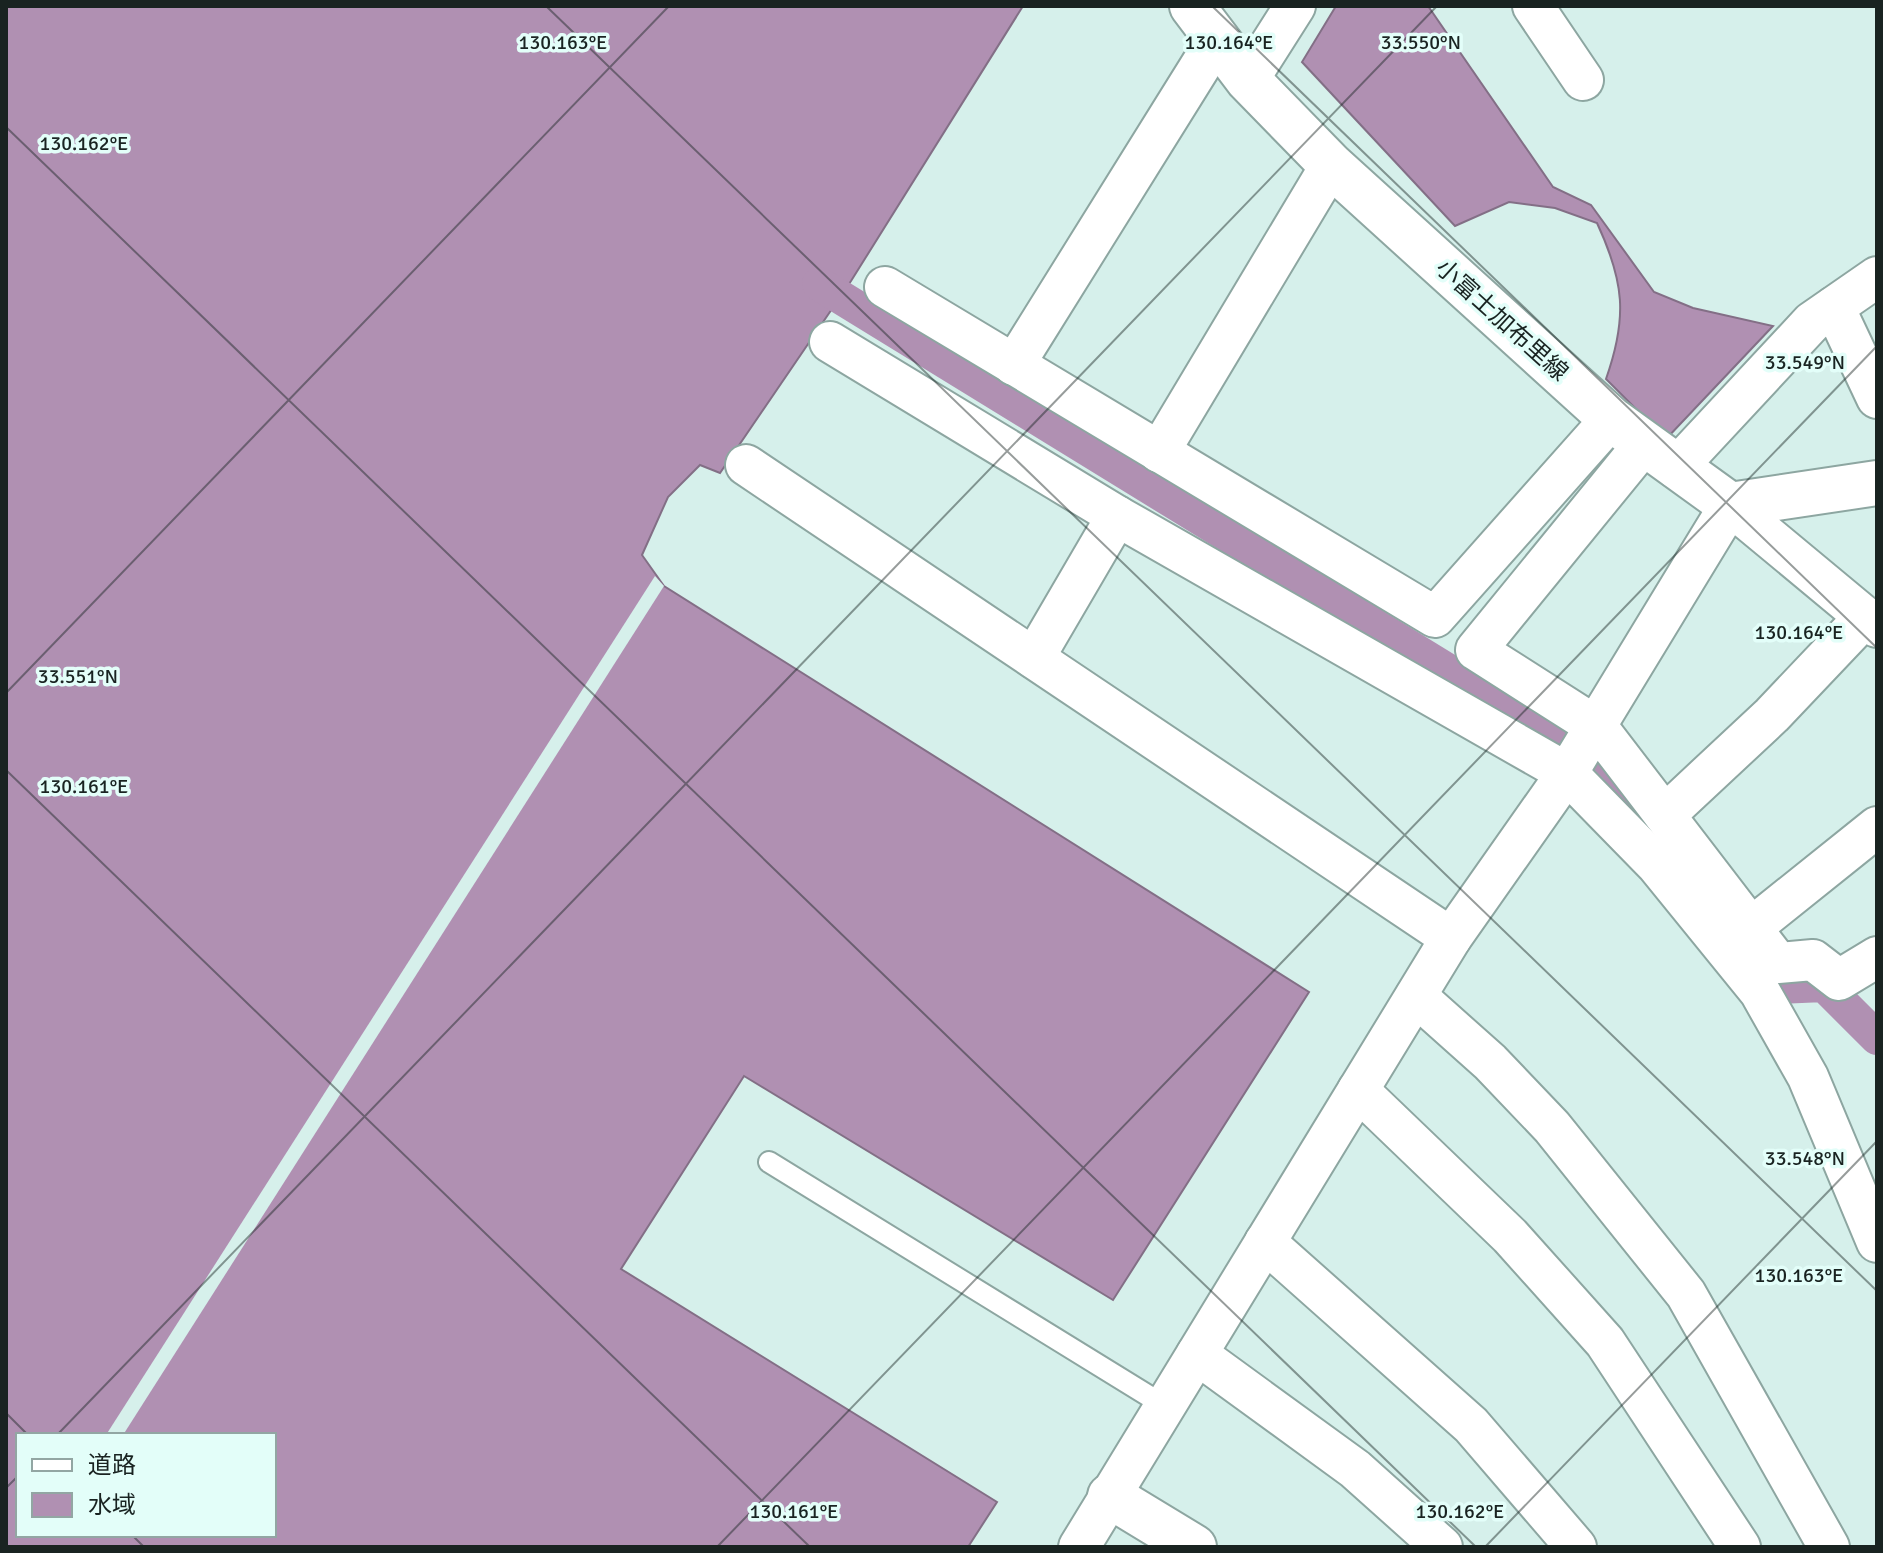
<svg xmlns="http://www.w3.org/2000/svg" width="1883" height="1553" font-family="Signika,'Noto Sans JP',sans-serif">
<style>
.water{fill:#b090b2;stroke:#836f86;stroke-width:2;fill-rule:evenodd}
.pier{fill:#d6f0eb}
.lines{fill:none;stroke-linecap:round;stroke-linejoin:round}
.canal{stroke:#b090b2;stroke-width:34}
.lane-casing{stroke:#8da6a1;stroke-width:24}
.street-casing{stroke:#8da6a1;stroke-width:44}
.secondary-casing{stroke:#8da6a1;stroke-width:48}
.lane{stroke:#fff;stroke-width:20}
.street{stroke:#fff;stroke-width:40}
.secondary{stroke:#fff;stroke-width:44}
.ticks{fill:none;stroke:#192321;stroke-width:2;stroke-opacity:0.45}
.labels{text-anchor:middle;dominant-baseline:central;stroke-width:7;stroke-linejoin:round;paint-order:stroke}
.street-label{font-size:24px;fill:#192321;stroke:#e3fef9}
.ticks-label{font-size:20px;text-anchor:middle;fill:#192321;stroke:#e3fef9;stroke-width:7;stroke-linejoin:round;paint-order:stroke}
</style>
<rect width="100%" height="100%" fill="#d6f0eb"/>
<g class="water">
<path d="M6 6H1023L851 281 720 473 700 465 668 497 642 555 664 586 1309 992 1113 1300 744 1076 621 1269 997 1502 968 1547H6ZM18 1435H274V1535H18Z"/>
<path d="M1336 6H1428L1553 187 1591 205 1654 292 1693 308 1773 326 1666 439 1606 379C1628 317 1624 281 1597 223L1555 208 1509 202 1455 226 1302 62Z"/>
</g>
<path class="pier" d="M655 576 664 586 123 1435H106Z"/>
<g class="lines">
<g class="canal">
<path d="M819 284 1600 764 1629 800"/>
<path d="M1751 954 1778 987 1824 985 1877 1038"/>
</g>
<defs>
<path id="lane" d="M769 1162 1165 1406"/>
<g id="street">
<path d="M1533 6 1583 80"/>
<path d="M1248 80 1295 6"/>
<path d="M885 287 1435 617 1611 419"/>
<path d="M1834 307 1877 398"/>
<path d="M830 342 1117 516 1567 773 1656 864 1760 992 1808 1077 1877 1242"/>
<path d="M1014 365 1216 41"/>
<path d="M1644 444 1476 650 1597 727 1778 963 1813 960 1839 980 1877 957"/>
<path d="M1159 452 1331 165"/>
<path d="M746 465 1451 938"/>
<path d="M1676 468 1812 322 1877 277"/>
<path d="M1034 658 1117 516"/>
<path d="M1665 815 1772 715 1865 617"/>
<path d="M1751 928 1877 827"/>
<path d="M1416 996 1490 1062 1552 1127 1686 1294 1829 1547"/>
<path d="M1358 1090 1510 1236 1605 1342 1740 1547"/>
<path d="M1265 1242 1471 1425 1576 1547"/>
<path d="M1197 1354 1355 1469 1442 1547"/>
<path d="M1079 1547 1451 938 1567 773 1730 505 1877 627"/>
</g>
<g id="secondary">
<path d="M1192 6 1248 80 1331 165 1611 419 1730 505 1877 483"/>
<path d="M1110 1496 1194 1547"/>
</g>
</defs>
<use href="#lane" class="lane-casing"/>
<use href="#street" class="street-casing"/>
<use href="#secondary" class="secondary-casing"/>
<use href="#lane" class="lane"/>
<use href="#street" class="street"/>
<use href="#secondary" class="secondary"/>
</g>
<path class="ticks" d="M546 6 1877 1291M1212 6 1877 648M6 127 1476 1547M6 693 669 6M6 770 810 1547M6 1413 28 1435M57 1435 1437 6M6 1488 18 1476M132 1535 144 1547M717 1547 1877 346M1485 1547 1877 1141"/>
<g class="labels">
<g class="street-label">
<text transform="translate(1502 320) rotate(42)">小富士加布里線</text>
</g>
</g>
<g class="ticks-label">
<text x="563" y="49">130.163°E</text>
<text x="1229" y="49">130.164°E</text>
<text x="1421" y="49">33.550°N</text>
<text x="84" y="150">130.162°E</text>
<text x="1805" y="369">33.549°N</text>
<text x="1799" y="639">130.164°E</text>
<text x="78" y="683">33.551°N</text>
<text x="84" y="793">130.161°E</text>
<text x="1805" y="1165">33.548°N</text>
<text x="1799" y="1282">130.163°E</text>
<text x="794" y="1518">130.161°E</text>
<text x="1460" y="1518">130.162°E</text>
</g>
<rect width="1883" height="1553" fill="none" stroke="#192321" stroke-width="16"/>
<rect x="16" y="1433" width="260" height="104" fill="#e3fef9" stroke="#92a6a3" stroke-width="2"/>
<rect x="32" y="1459" width="40" height="12" fill="#ffffff" stroke="#92a6a3" stroke-width="2"/>
<text x="88" y="1473" font-size="24" fill="#192321">道路</text>
<rect x="32" y="1493" width="40" height="24" fill="#b090b2" stroke="#92a6a3" stroke-width="2"/>
<text x="88" y="1513" font-size="24" fill="#192321">水域</text>
</svg>
